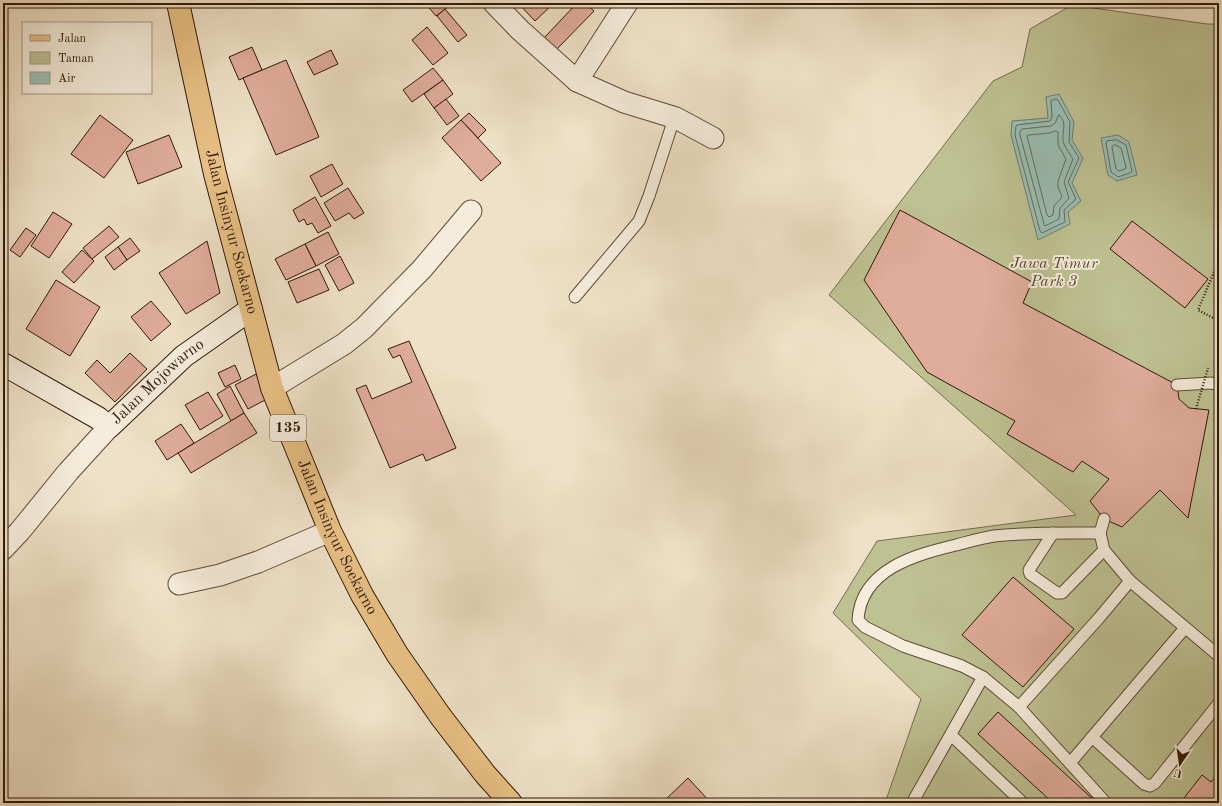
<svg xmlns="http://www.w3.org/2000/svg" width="1222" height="806" font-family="'Old Standard TT',serif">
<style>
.green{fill:#bec192;stroke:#766d4e}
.water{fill:#9abeb3;stroke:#6f7c6f}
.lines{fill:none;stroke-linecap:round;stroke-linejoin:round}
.shore{stroke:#646c5e;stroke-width:1}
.building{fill:#e0ac9c;stroke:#2f1909}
.lane-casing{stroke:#5f4b38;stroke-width:13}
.street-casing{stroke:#5f4b38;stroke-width:23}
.secondary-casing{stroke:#2f1909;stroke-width:24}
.primary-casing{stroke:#2f1909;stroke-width:24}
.path{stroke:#2f1909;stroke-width:2.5;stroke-dasharray:1 2;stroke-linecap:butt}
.lane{stroke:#f5ecdb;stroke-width:11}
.street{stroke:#f5ecdb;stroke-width:21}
.secondary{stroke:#f5ecdb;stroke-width:22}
.primary{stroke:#e8c084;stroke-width:22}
.path-bridge{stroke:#2f1909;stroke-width:2.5;stroke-dasharray:1 2;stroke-linecap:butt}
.labels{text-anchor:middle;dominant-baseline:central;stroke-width:4;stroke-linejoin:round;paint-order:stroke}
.shield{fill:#f5ecdb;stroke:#6a5848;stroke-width:1}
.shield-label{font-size:15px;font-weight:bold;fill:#2f1909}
.street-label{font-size:16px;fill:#2f1909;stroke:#f5ecdb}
.park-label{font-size:16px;font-style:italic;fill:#5a4b32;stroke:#f5ecdb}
</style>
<rect width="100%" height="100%" fill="#efe1c7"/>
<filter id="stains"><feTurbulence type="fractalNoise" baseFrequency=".005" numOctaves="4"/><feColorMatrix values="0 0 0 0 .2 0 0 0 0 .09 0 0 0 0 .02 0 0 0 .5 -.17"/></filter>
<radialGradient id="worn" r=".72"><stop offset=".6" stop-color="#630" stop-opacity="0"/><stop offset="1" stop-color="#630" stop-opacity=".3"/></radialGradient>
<path class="green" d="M1072 5 1207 24H1219V803H885L921 699 833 613 877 541 1076 515 829 295 993 81 1022 67 1030 29Z"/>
<g class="water">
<path d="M1059 94 1074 122 1072 140 1083 158 1072 183 1081 201 1068 212 1070 224 1038 240 1011 135 1012 121 1048 118 1046 97Z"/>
<path d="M1118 135 1129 142 1137 175 1117 181 1108 175 1101 138Z"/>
</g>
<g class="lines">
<g class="shore">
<path d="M1056 99 1058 100 1070 122 1069 142 1079 158 1068 182 1076 199 1064 210 1065 222 1042 233 1040 231 1015 135 1016 126 1017 125 1050 121 1052 117 1051 101Z"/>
<path d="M1059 115C1069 123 1060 134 1064 144 1066 149 1070 154 1073 159L1064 182 1069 198 1060 208 1059 219 1045 226 1044 224 1020 135V131L1022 129 1051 126 1055 123Z"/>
<path d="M1056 131 1058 132V145L1066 159 1058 181V187L1062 197 1054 206 1053 215 1049 217 1047 215 1027 136 1029 135 1050 133Z"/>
<path d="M1117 140 1126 145 1132 171 1130 173 1118 177 1111 172 1106 143 1107 141Z"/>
<path d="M1114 145H1116L1121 148 1126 167 1125 169 1119 171 1116 169 1112 147Z"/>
</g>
</g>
<g class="building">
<path d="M425 3H453L436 16Z"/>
<path d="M518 3H554L535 21Z"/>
<path d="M577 3H585L594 11 556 50 544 38Z"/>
<path d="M445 9 467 35 458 42 437 16Z"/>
<path d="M427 27 448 53 433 65 412 40Z"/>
<path d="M252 47 262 70 239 80 229 57Z"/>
<path d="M331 50 338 64 314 75 307 62Z"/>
<path d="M286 60 319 137 276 155 243 78Z"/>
<path d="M433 68 443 80 412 102 403 90Z"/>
<path d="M443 80 453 94 434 108 424 94Z"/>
<path d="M446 99 459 116 447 125 434 108Z"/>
<path d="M469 113 486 130 478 138 461 120Z"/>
<path d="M100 115 133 140 104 178 71 154Z"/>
<path d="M461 120 501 163 481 181 442 138Z"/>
<path d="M169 135 182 167 138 184 126 152Z"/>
<path d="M332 164 343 184 321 197 310 176Z"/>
<path d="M348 188 364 213 354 219 349 213 335 221 324 203Z"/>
<path d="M315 197 331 226 318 233 312 223 307 225 304 219 299 222 293 210Z"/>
<path d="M900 210 1032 282 1023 303 1177 385 1179 399 1189 408 1209 410 1188 518 1160 490 1122 527 1104 519 1090 501 1109 479 1082 461 1073 472 1007 434 1015 421 927 372 864 280Z"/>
<path d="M53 212 72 224 49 258 31 246Z"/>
<path d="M1132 221 1208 279 1185 308 1110 249Z"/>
<path d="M109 226 119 237 92 259 83 248Z"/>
<path d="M26 228 36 235 20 257 10 250Z"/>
<path d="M328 232 339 254 316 266 305 244Z"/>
<path d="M130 238 140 251 127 260 118 247Z"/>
<path d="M207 241 220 293 186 314 159 273Z"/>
<path d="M305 244 316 266 286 280 275 259Z"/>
<path d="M118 247 127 260 114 270 105 257Z"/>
<path d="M82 250 94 261 74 283 62 272Z"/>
<path d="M340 256 354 283 339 291 325 265Z"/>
<path d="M319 269 329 290 297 303 288 282Z"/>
<path d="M56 280 100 307 70 356 26 329Z"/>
<path d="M151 301 171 324 151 341 131 317Z"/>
<path d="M409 341 456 448 426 461 423 454 390 468 356 389 366 385 372 399 412 382 400 355 393 358 388 349Z"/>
<path d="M130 353 147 369 115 402 85 373 97 360 110 373Z"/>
<path d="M235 365 241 379 225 387 218 373Z"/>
<path d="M256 374 269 398 248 409 235 385Z"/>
<path d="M230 386 244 413 231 421 217 394Z"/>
<path d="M208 392 223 416 200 430 185 405Z"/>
<path d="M244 413 257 433 191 473 178 453Z"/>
<path d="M181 424 194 443 167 460 155 441Z"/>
<path d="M1013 577 1074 629 1023 687 962 635Z"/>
<path d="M998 712 1097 803H1053L978 734Z"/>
<path d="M1219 773V803H1180L1202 775 1211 782Z"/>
<path d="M688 778 711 803H662Z"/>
</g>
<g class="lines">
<defs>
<g id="lane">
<path d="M575 297 639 221 649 196 671 128 676 118"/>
<path d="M1177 385 1211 383 1219 385"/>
<path d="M1104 519 1100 533 1104 550 1130 581 1099 618 1019 707 1106 803"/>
<path d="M1053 533 1029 570 1030 574 1057 593H1062L1104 550"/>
<path d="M1130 581 1219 656"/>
<path d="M1019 707 983 677 962 666 903 646 865 627 858 620C861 569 915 555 956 545 968 542 981 538 994 536 1030 532 1065 533 1100 533"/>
<path d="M951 735 1023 803"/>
<path d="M1092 737 1144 784 1150 786 1155 783 1219 703"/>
<path d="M1070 763 1185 628"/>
<path d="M912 803 983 677"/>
</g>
<g id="street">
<path d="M494 3 520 30 577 81 624 102 676 118 713 138"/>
<path d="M577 81 627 3"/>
<path d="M272 388 344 344 364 328 422 269 471 211"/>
<path d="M3 549 20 531 68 472 109 427"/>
<path d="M179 584 220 575 258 562 330 531"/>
</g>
<g id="secondary">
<path id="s1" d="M3 364 98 418 109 427 184 356 251 309"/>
</g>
<g id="primary">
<path id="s2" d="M178 3 215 174 272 388 330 531 362 595 397 654 441 717 485 774 511 803"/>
</g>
</defs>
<use href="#lane" class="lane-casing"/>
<use href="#street" class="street-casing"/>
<use href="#secondary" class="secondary-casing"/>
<use href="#primary" class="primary-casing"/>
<path class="path" d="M1214 272 1198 310 1219 321"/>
<use href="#lane" class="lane"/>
<use href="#street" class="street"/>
<use href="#secondary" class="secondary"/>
<use href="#primary" class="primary"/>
<path class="path-bridge" d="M1196 409 1208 368"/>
</g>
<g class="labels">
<rect class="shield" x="270" y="415" width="36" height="26" rx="3"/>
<g class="shield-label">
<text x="288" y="428">135</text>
</g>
<g class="street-label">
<text stroke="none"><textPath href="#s2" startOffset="235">Jalan Insinyur Soekarno</textPath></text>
<text stroke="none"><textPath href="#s1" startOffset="190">Jalan Mojowarno</textPath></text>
<text stroke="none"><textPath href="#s2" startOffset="559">Jalan Insinyur Soekarno</textPath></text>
</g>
<g class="park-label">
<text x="1054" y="264">Jawa Timur<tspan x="1054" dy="18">Park 3</tspan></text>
</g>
</g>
<rect width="1222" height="806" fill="none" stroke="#efe1c7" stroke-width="16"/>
<rect x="4" y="4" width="1214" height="798" fill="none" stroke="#2f1909" stroke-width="2"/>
<rect x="8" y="8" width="1206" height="790" fill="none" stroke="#2f1909"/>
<rect x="22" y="22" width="130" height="72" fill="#f5ecdb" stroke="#a69887"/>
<rect x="30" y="35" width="20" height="6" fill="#e8c084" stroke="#a69887"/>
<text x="58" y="42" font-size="12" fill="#2f1909">Jalan</text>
<rect x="30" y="52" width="20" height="12" fill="#bec192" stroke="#a69887"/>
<text x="58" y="62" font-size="12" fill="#2f1909">Taman</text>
<rect x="30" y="72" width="20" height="12" fill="#9abeb3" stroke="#a69887"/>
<text x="58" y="82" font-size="12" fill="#2f1909">Air</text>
<g transform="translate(1180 764) rotate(193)" stroke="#f5ecdb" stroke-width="3" paint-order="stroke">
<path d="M0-3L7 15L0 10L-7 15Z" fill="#2f1909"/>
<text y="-6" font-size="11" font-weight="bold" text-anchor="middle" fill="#2f1909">U</text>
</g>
<rect width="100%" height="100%" filter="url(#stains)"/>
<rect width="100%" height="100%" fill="url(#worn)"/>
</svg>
